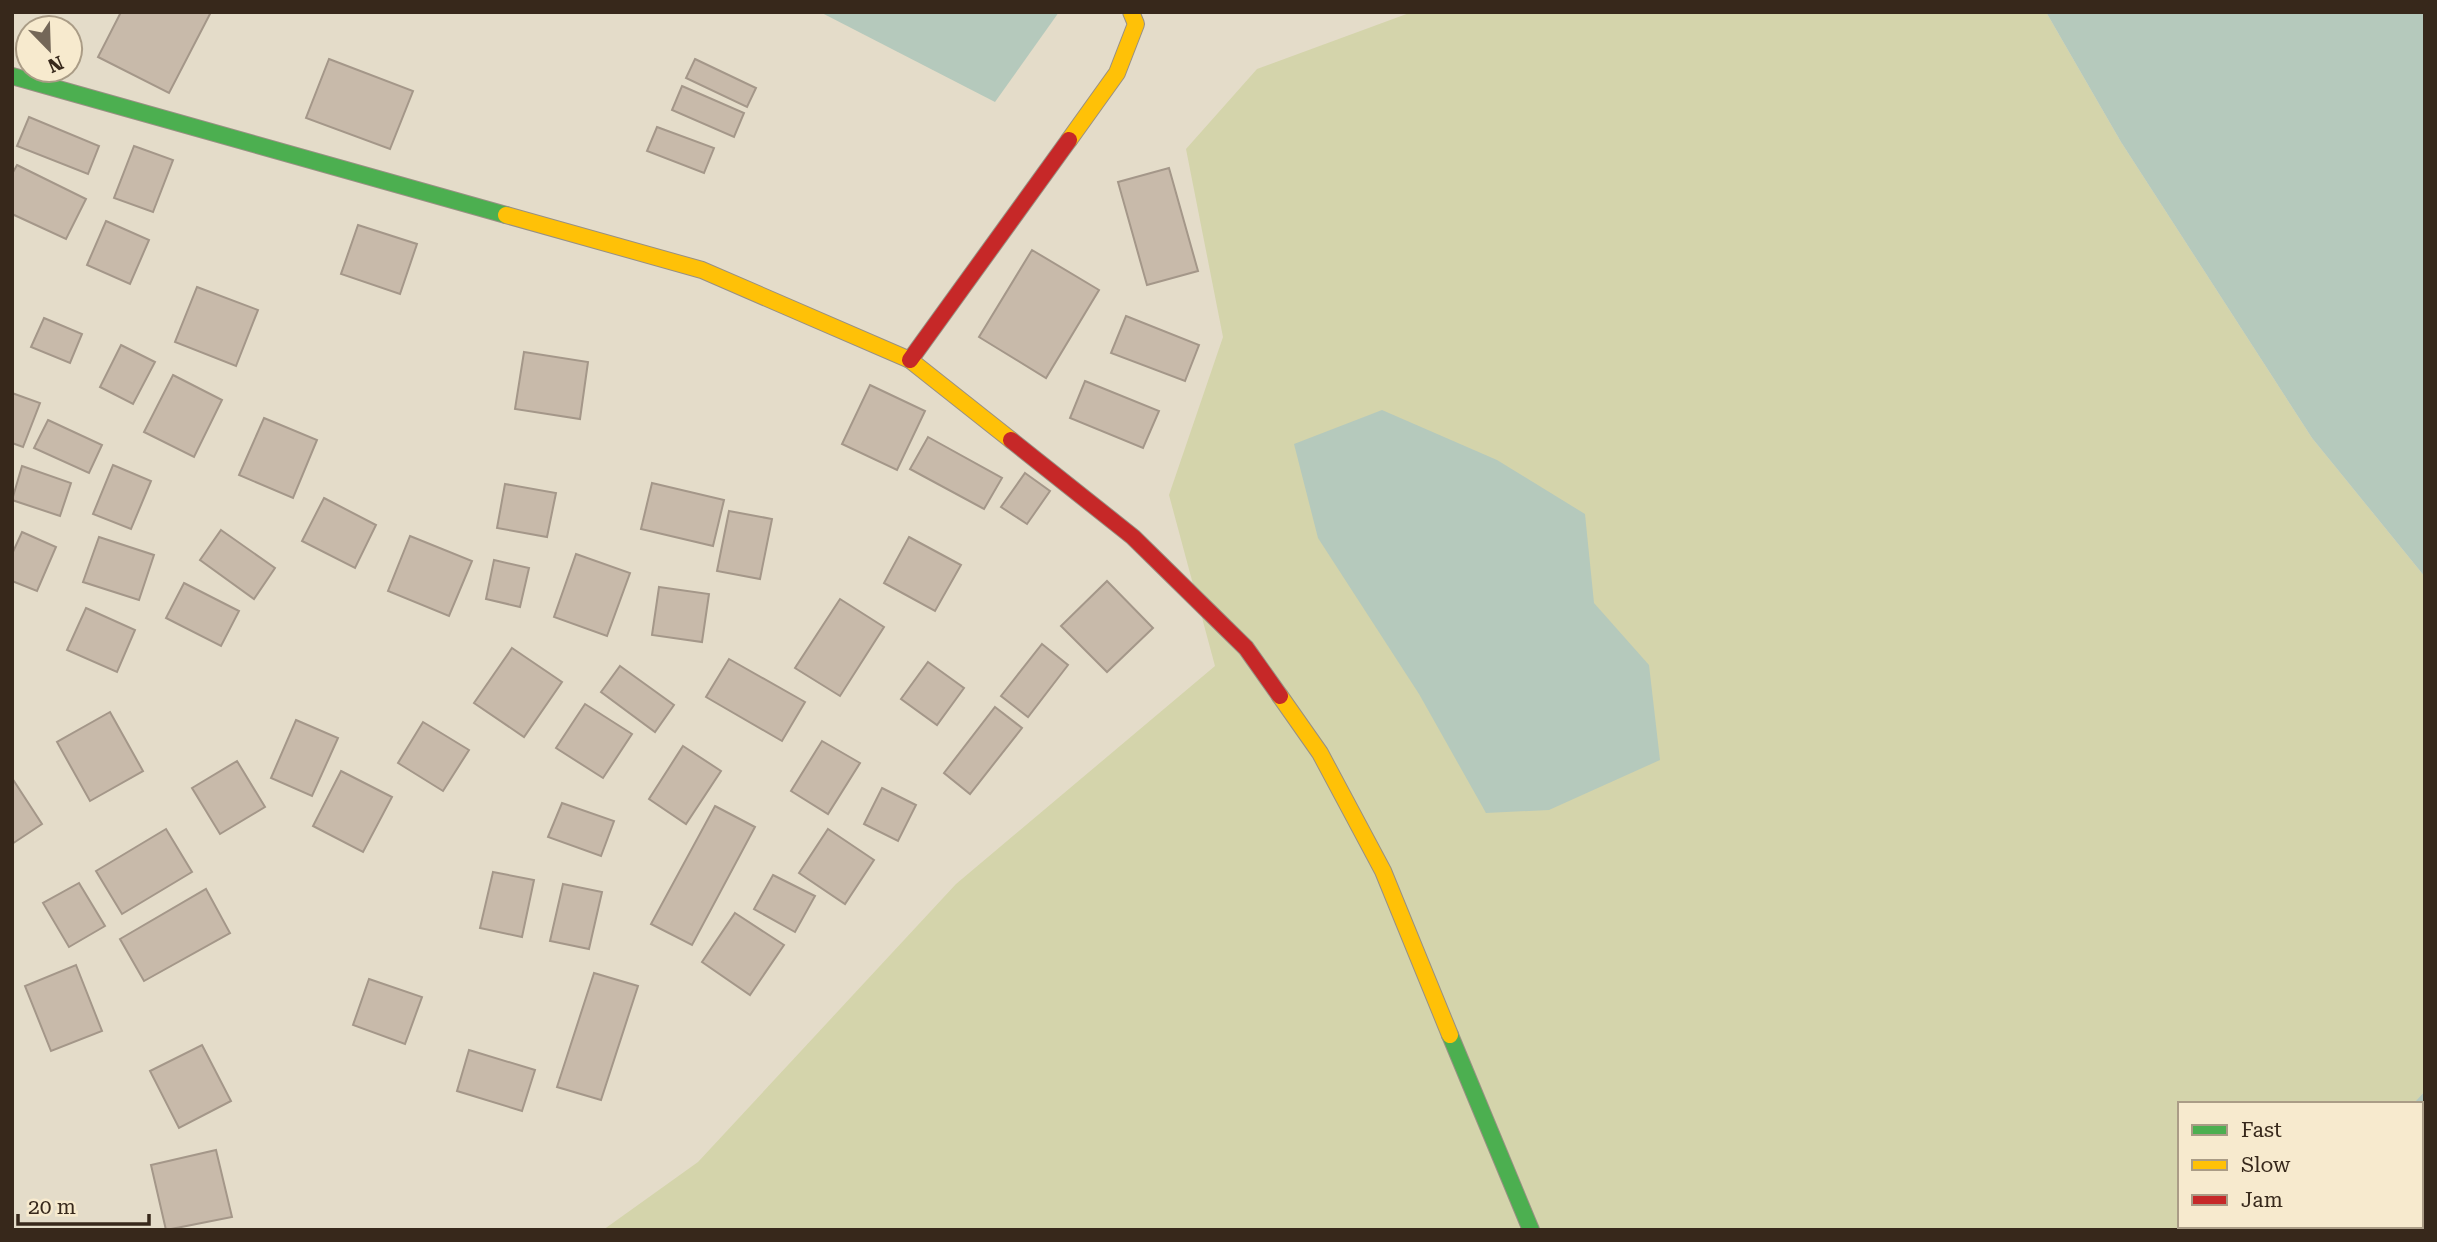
<svg xmlns="http://www.w3.org/2000/svg" width="2437" height="1242" font-family="'Roboto Serif',serif">
<style>
.green{fill:#d4d4ab}
.water{fill:#b5c9bc}
.building{fill:#c8baaa;stroke:#a49789;stroke-width:2}
.lines{fill:none;stroke-linecap:round;stroke-linejoin:round}
.fast-casing{stroke:#989083;stroke-width:18}
.slow-casing{stroke:#989083;stroke-width:18}
.jam-casing{stroke:#989083;stroke-width:18}
.fast{stroke:#4caf50;stroke-width:16}
.slow{stroke:#ffc107;stroke-width:16}
.jam{stroke:#c62828;stroke-width:16}
</style>
<rect width="100%" height="100%" fill="#e4dcc9"/>
<path class="green" d="M1412 12H2046L2121 142 2312 438 2425 577V1091L2413 1104H2180V1226H2300L2296 1230H603L698 1162 956 884 1215 666 1169 495 1223 337 1186 149 1257 69Z"/>
<g class="water">
<path d="M820 12H1059L995 102Z"/>
<path d="M2046 12H2425V577L2312 438 2121 142Z"/>
<path d="M1382 410 1497 460 1585 514 1594 603 1649 665 1660 760 1549 810 1486 813 1419 694 1318 538 1294 444Z"/>
<path d="M2425 1091V1230H2296L2300 1226H2421V1104H2413Z"/>
</g>
<g class="building">
<path d="M121 12H211L169 93 98 57Z"/>
<path d="M329 59 413 91 390 149 306 118Z"/>
<path d="M695 59 756 88 747 107 686 78Z"/>
<path d="M682 86 744 113 734 137 672 110Z"/>
<path d="M29 117 99 146 88 174 17 146Z"/>
<path d="M657 127 714 148 704 173 647 151Z"/>
<path d="M134 146 173 160 153 212 114 198Z"/>
<path d="M17 165 86 199 66 239 12 214V174Z"/>
<path d="M1169 168 1198 271 1147 285 1118 182Z"/>
<path d="M106 221 149 240 130 284 87 265Z"/>
<path d="M358 225 417 244 400 294 341 274Z"/>
<path d="M1032 250 1099 290 1046 378 979 337Z"/>
<path d="M197 287 258 310 236 366 175 342Z"/>
<path d="M1126 316 1199 345 1185 381 1111 353Z"/>
<path d="M44 318 82 334 70 363 31 347Z"/>
<path d="M121 345 155 362 133 404 100 387Z"/>
<path d="M524 352 588 362 580 419 515 409Z"/>
<path d="M173 375 222 400 194 457 144 432Z"/>
<path d="M1085 381 1159 411 1143 448 1070 418Z"/>
<path d="M870 385 925 411 897 470 842 444Z"/>
<path d="M12 393 40 403 23 447 12 443Z"/>
<path d="M264 418 317 440 293 498 239 475Z"/>
<path d="M48 420 102 445 89 473 34 448Z"/>
<path d="M928 437 1002 478 984 509 910 469Z"/>
<path d="M113 465 151 481 131 529 93 514Z"/>
<path d="M22 466 71 483 60 516 12 500Z"/>
<path d="M1025 473 1050 491 1027 524 1001 507Z"/>
<path d="M652 483 724 500 713 546 641 529Z"/>
<path d="M505 484 556 493 547 537 497 528Z"/>
<path d="M324 498 376 525 355 568 302 541Z"/>
<path d="M729 511 772 519 760 579 717 571Z"/>
<path d="M221 530 275 568 254 599 200 560Z"/>
<path d="M22 532 56 547 37 591 12 581V554Z"/>
<path d="M410 536 472 561 449 616 388 591Z"/>
<path d="M99 537 154 555 139 600 83 582Z"/>
<path d="M909 537 961 565 935 611 884 583Z"/>
<path d="M576 554 630 573 607 636 554 617Z"/>
<path d="M494 560 529 568 520 607 486 599Z"/>
<path d="M1107 581 1153 628 1107 672 1061 626Z"/>
<path d="M184 583 239 611 221 646 166 618Z"/>
<path d="M659 587 709 594 702 642 652 635Z"/>
<path d="M840 599 884 627 840 696 795 668Z"/>
<path d="M86 608 135 630 117 672 67 650Z"/>
<path d="M1042 644 1068 665 1028 717 1001 696Z"/>
<path d="M512 648 562 682 524 737 474 703Z"/>
<path d="M729 659 805 702 782 741 706 697Z"/>
<path d="M928 662 964 688 937 725 901 699Z"/>
<path d="M620 666 674 705 655 732 601 692Z"/>
<path d="M585 704 632 734 603 778 556 748Z"/>
<path d="M995 707 1022 728 970 794 944 773Z"/>
<path d="M110 712 143 771 90 801 57 742Z"/>
<path d="M296 720 338 738 312 796 271 778Z"/>
<path d="M423 722 469 750 443 791 398 763Z"/>
<path d="M822 741 860 763 828 814 791 791Z"/>
<path d="M683 746 721 771 686 824 649 799Z"/>
<path d="M237 761 265 807 220 834 192 788Z"/>
<path d="M341 771 392 797 363 852 313 826Z"/>
<path d="M12 778 42 824 12 844Z"/>
<path d="M882 788 916 805 898 841 864 824Z"/>
<path d="M562 803 614 821 601 856 548 837Z"/>
<path d="M715 806 755 827 692 945 651 924Z"/>
<path d="M166 829 192 872 122 914 96 871Z"/>
<path d="M828 829 874 860 845 904 799 873Z"/>
<path d="M493 872 534 880 522 937 480 928Z"/>
<path d="M773 875 815 896 795 932 754 909Z"/>
<path d="M79 883 105 926 69 947 43 903Z"/>
<path d="M563 884 602 892 589 949 550 941Z"/>
<path d="M206 889 230 933 144 981 120 939Z"/>
<path d="M735 913 784 945 750 995 702 962Z"/>
<path d="M76 965 102 1031 51 1051 25 986Z"/>
<path d="M594 973 638 986 601 1100 557 1087Z"/>
<path d="M369 979 422 997 405 1044 353 1025Z"/>
<path d="M202 1045 231 1101 179 1128 150 1071Z"/>
<path d="M469 1050 535 1070 522 1111 457 1091Z"/>
<path d="M216 1150 232 1217 166 1230 151 1165Z"/>
</g>
<g class="lines">
<defs>
<g id="fast">
<path d="M12 76 506 215"/>
<path d="M1450 1035 1531 1230"/>
</g>
<g id="slow">
<path d="M1069 140 1117 73 1136 24 1131 12"/>
<path d="M506 215 702 270 910 360 1011 440"/>
<path d="M1280 696 1320 753 1383 871 1450 1035"/>
</g>
<g id="jam">
<path d="M910 360 1069 140"/>
<path d="M1011 440 1133 537 1246 648 1280 696"/>
</g>
</defs>
<use href="#fast" class="fast-casing"/>
<use href="#slow" class="slow-casing"/>
<use href="#jam" class="jam-casing"/>
<use href="#fast" class="fast"/>
<use href="#slow" class="slow"/>
<use href="#jam" class="jam"/>
</g>
<rect width="2437" height="1242" fill="none" stroke="#37281b" stroke-width="28"/>
<rect x="2178" y="1102" width="245" height="126" fill="#f7eace" stroke="#aa9c86" stroke-width="2"/>
<rect x="2192" y="1125" width="35" height="10" fill="#4caf50" stroke="#aa9c86" stroke-width="2"/>
<text x="2241" y="1137" font-size="21" fill="#37281b">Fast</text>
<rect x="2192" y="1160" width="35" height="10" fill="#ffc107" stroke="#aa9c86" stroke-width="2"/>
<text x="2241" y="1172" font-size="21" fill="#37281b">Slow</text>
<rect x="2192" y="1195" width="35" height="10" fill="#c62828" stroke="#aa9c86" stroke-width="2"/>
<text x="2241" y="1207" font-size="21" fill="#37281b">Jam</text>
<g transform="translate(49 49) rotate(157)"><circle r="33" fill="#f7eace" stroke="#aa9c86" stroke-width="2"/>
<path d="M0-5L12 26L0 18L-12 26Z" fill="#746758"/>
<text y="-10" font-size="19" font-weight="bold" text-anchor="middle" fill="#37281b">N</text>
</g>
<path d="M18 1214v10h131v-10" fill="none" stroke="#37281b" stroke-width="3.5"/>
<text x="28" y="1214" font-size="21" fill="#37281b" stroke="#f7eace" stroke-width="5" paint-order="stroke">20 m</text>
</svg>
